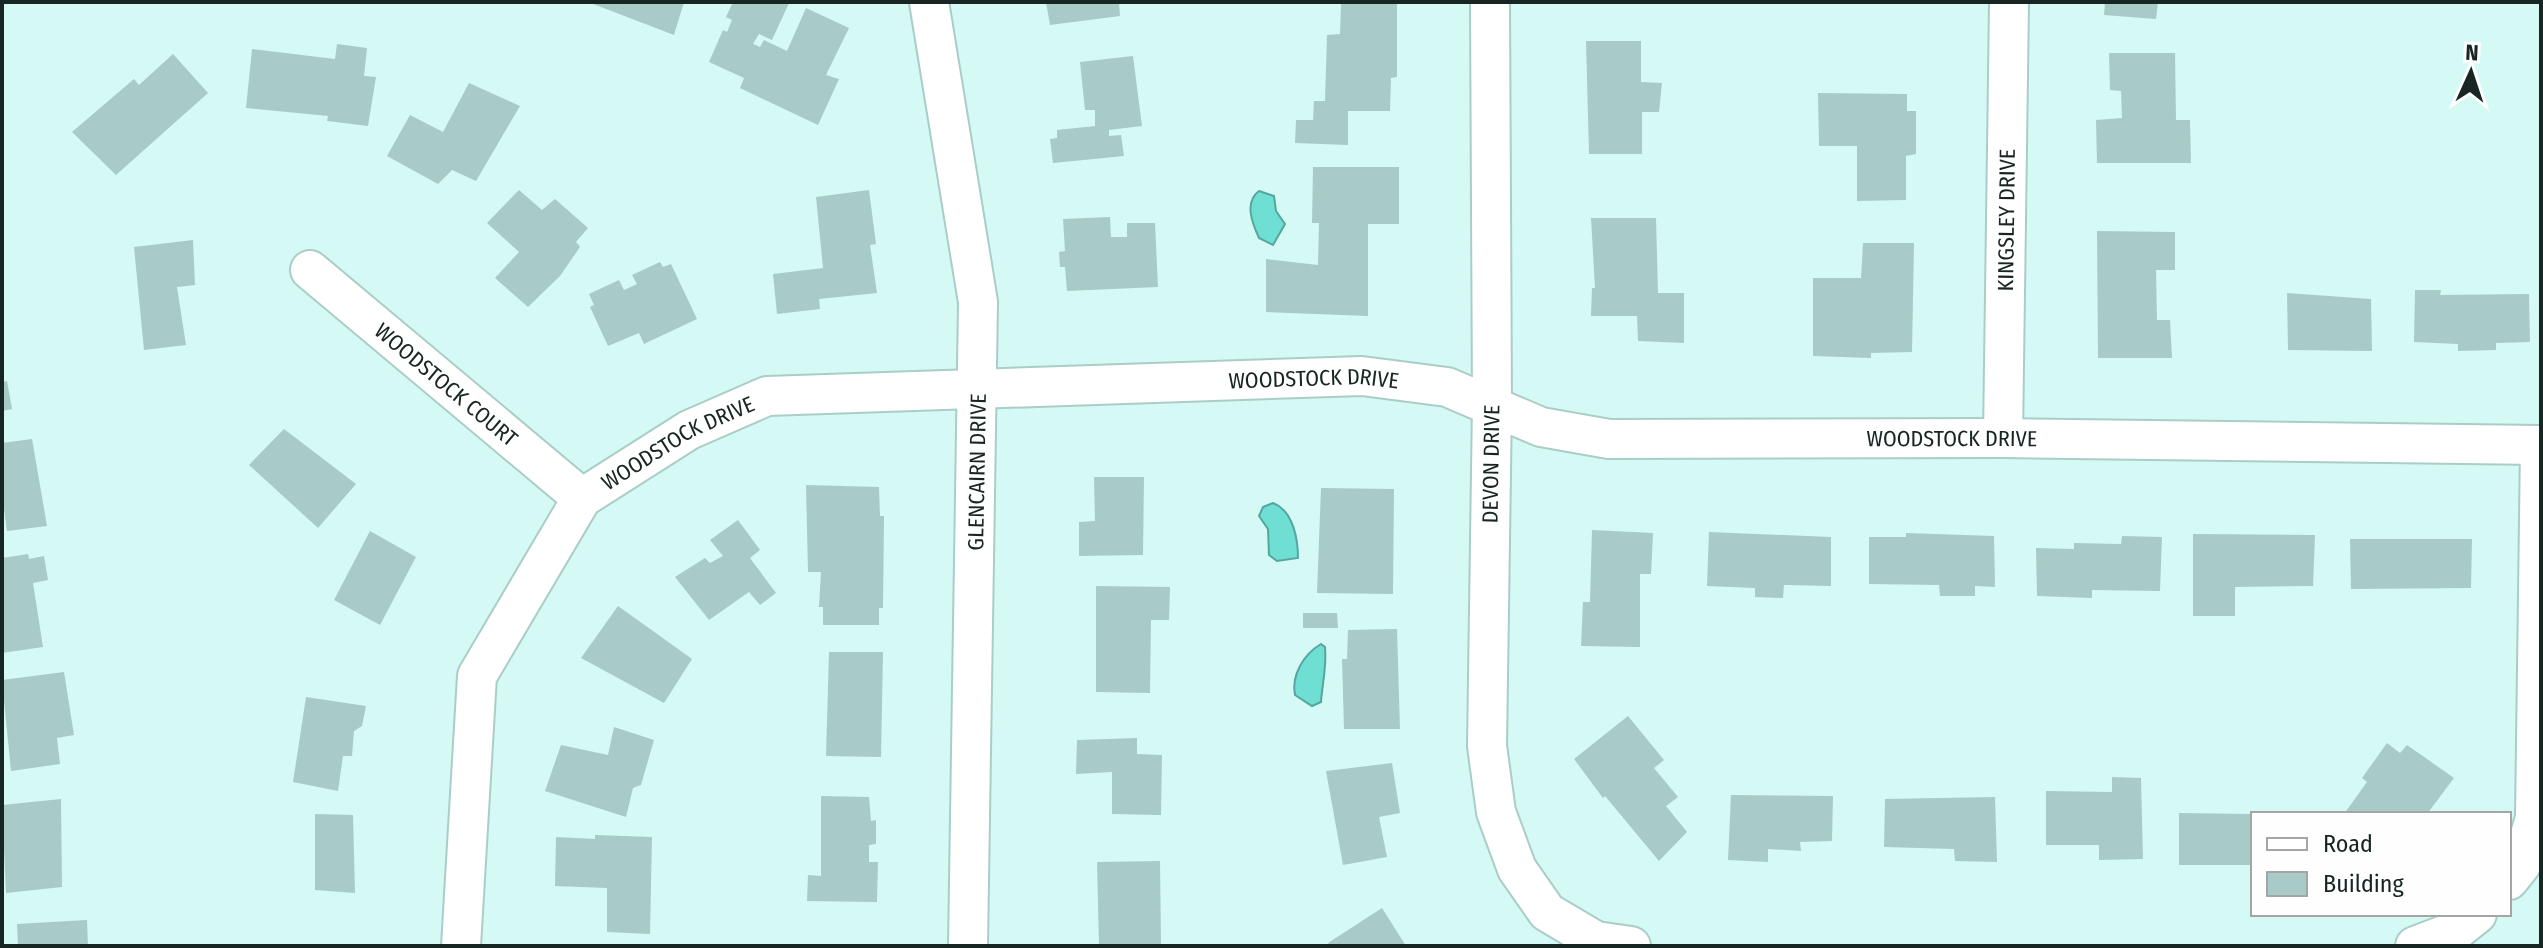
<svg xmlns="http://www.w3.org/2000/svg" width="2543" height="948" font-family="'Fira Sans Condensed',sans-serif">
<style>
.water{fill:#6fded3;stroke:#55a69e;stroke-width:2}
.building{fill:#a9cbc7}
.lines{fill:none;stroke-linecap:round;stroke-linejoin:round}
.minor-casing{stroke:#aacdc8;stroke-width:42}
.minor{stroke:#fff;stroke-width:38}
.labels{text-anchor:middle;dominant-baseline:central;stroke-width:8;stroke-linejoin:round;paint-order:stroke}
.street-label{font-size:22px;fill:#172523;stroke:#fefefe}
</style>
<rect width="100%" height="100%" fill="#d5f9f4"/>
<g class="water">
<path d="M1259 191 1274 196 1276 211 1285 224 1273 245 1259 238C1252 223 1244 202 1259 191Z"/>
<path d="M1273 503C1294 511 1298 541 1298 558L1277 561 1269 555 1268 529 1259 516 1263 507Z"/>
<path d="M1321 644 1325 647C1327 667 1322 685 1321 702L1312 706 1295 695C1291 675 1304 654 1321 644Z"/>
</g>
<g class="building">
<path d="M588 2H684L674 35Z"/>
<path d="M733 2 789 3 772 40 759 34 753 44 760 47 764 40 787 51 806 8 849 28 826 75 839 79 818 125 740 88 744 78 709 62 723 30 727 32 732 20 726 17Z"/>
<path d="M1046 2H1119L1120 16 1050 25Z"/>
<path d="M2105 2H2158L2156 19 2104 15Z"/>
<path d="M1341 4H1397V77L1391 78 1390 111H1348V145L1295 143 1296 120H1313L1314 101H1325L1327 35 1340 34Z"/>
<path d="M1586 41H1641V82L1662 83 1659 112H1642V154H1589Z"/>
<path d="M337 44 367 48 364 76 376 77 368 126 327 121 328 116 246 108 252 49 335 59Z"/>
<path d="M2109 53H2175L2176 120H2190L2191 163H2097L2096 120 2122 118 2121 91 2110 90Z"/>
<path d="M173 54 208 93 116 175 72 132 134 79 139 85Z"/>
<path d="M1133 56 1142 126 1109 130V136L1121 135 1124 156 1053 163 1050 139 1057 138V130L1095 126V110H1085L1080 62Z"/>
<path d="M469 83 520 106 476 181 452 170 438 184 387 156 410 115 443 132Z"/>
<path d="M1818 93 1907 94V111H1916V154L1906 156V200L1857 201V146H1819Z"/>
<path d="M1313 167H1399V224H1368V316L1266 312V259L1318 265 1319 223H1312Z"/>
<path d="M519 190 542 210 555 199 588 228 576 242 580 247 560 276 528 307 495 278 519 252 487 223Z"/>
<path d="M869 190 876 244 870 245 877 293 819 299 820 309 777 314 773 274 823 268 816 197Z"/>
<path d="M1110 217 1111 237H1127V223H1155L1158 287 1067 291 1065 267H1060L1059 252 1065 251 1063 219Z"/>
<path d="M1591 218H1656L1658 293H1684V343L1638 341 1637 316H1591L1592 288H1595Z"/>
<path d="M2097 231 2175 232V270H2156L2157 320H2170L2172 358H2098Z"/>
<path d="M193 240 195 285 177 287 186 345 144 350 134 247Z"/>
<path d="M1863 243H1914L1912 352 1871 353V358L1813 356V278H1861Z"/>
<path d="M660 262 663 267 671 264 697 319 644 344 639 333 608 346 590 307 594 305 589 294 619 280 624 290 637 284 632 275Z"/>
<path d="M2415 290H2441L2440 295 2529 294 2530 342 2496 343V350L2458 351V344L2414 342Z"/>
<path d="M2287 293 2371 299 2372 351 2288 350Z"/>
<path d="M7 381 12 409 2 411V382Z"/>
<path d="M284 429 356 484 318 528 249 465Z"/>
<path d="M32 439 47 526 7 531 2 495V443Z"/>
<path d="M1094 477H1144L1143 555 1079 556V522L1095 521Z"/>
<path d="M806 485 879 487 880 516H884L883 608H879V625H823V607H819L821 572H808Z"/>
<path d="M1321 488 1394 489 1393 594 1317 593Z"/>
<path d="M738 520 760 550 750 558 776 593 760 605 749 592 709 620 675 577 705 558 710 563 723 556 710 540Z"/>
<path d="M1592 530 1653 533 1651 574H1640V647L1581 646 1583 602H1590Z"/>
<path d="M370 531 416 557 380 625 334 600Z"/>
<path d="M1709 532 1831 537V586L1784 585 1783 598 1755 597V588L1707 586Z"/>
<path d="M1906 533 1994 536 1995 587 1975 586V596H1940L1939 585 1869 584V537H1906Z"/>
<path d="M2193 534 2315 535 2313 586 2235 587V616H2193Z"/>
<path d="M2122 536 2162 537 2160 591 2092 590V598L2037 596 2036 548 2074 549V543L2121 544Z"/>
<path d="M2350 539H2472L2471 588 2351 589Z"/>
<path d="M28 554 29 559 44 556 48 580 33 583 43 647 2 653V558Z"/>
<path d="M1096 586 1170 587 1169 620H1151L1150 693 1096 692Z"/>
<path d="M618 606 692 659 664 703 581 658Z"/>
<path d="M1303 613H1337L1338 628H1303Z"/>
<path d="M1397 629 1400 729H1344L1342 659H1347L1348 630Z"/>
<path d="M829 652H883L881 757 826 756Z"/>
<path d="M64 672 74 735 57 738 60 764 11 771 2 680Z"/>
<path d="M306 697 366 706 362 726 354 731 352 756H343L338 791 293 782Z"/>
<path d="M1628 716 1664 760 1654 768 1678 797 1666 806 1687 832 1659 861 1605 796 1603 798 1574 759Z"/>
<path d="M614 727 654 740 641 785 633 788 626 817 545 791 561 745 608 755Z"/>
<path d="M1137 738V754L1162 755 1161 815 1112 814V772L1076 774 1077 740Z"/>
<path d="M2387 743 2400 753 2407 745 2454 778 2427 814H2344L2367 782 2362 778Z"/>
<path d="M1392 763 1400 813 1379 817 1387 857 1343 865 1326 771Z"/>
<path d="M2112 777 2141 778 2143 859 2099 860V845H2046V791L2112 792Z"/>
<path d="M1731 795 1833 796 1832 841 1800 842 1801 851 1768 849V862L1728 860Z"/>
<path d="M821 796 869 797 871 821 876 820V844L869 845V862H878L877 902 807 901 808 875 821 876Z"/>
<path d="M1995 797 1997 862 1955 861 1954 849 1884 847 1885 799Z"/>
<path d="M61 799 62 887 6 893 2 805Z"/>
<path d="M2179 813 2253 814V865H2179Z"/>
<path d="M315 814 353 815 355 893 315 890Z"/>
<path d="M595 835 652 837 650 934 607 932V888L555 886 556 837 595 839Z"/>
<path d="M1160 861 1161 946H1099L1097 862Z"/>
<path d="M1382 908 1406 946H1330L1328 943Z"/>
<path d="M87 920 88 946H18L17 924Z"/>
</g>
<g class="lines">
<defs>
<g id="minor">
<path d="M929 2 978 302 968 946"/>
<path d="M1490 2 1492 404 1487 746 1496 812 1517 869 1547 912 1596 941 1631 946"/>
<path id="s1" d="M310 270 582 498"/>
<path id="s2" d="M2003 438 2009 2"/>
<path d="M2509 880 2521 865 2535 818 2540 445"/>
<path id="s3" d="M461 946 477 676 582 498 689 430 767 396 1362 376 1447 387 1541 427 1609 439 2003 438 2541 445"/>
<path d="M2415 946 2457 930 2477 914"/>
</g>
</defs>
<use href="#minor" class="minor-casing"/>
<use href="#minor" class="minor"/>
</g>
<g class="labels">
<g class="street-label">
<text stroke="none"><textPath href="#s2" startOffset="218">KINGSLEY DRIVE</textPath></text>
<text stroke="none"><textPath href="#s3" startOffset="1236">WOODSTOCK DRIVE</textPath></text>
<text stroke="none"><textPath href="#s1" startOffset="178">WOODSTOCK COURT</textPath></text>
<text stroke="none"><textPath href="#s3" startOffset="1884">WOODSTOCK DRIVE</textPath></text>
<text stroke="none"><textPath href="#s3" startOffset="588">WOODSTOCK DRIVE</textPath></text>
<text transform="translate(1491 464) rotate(-89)">DEVON DRIVE</text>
<text transform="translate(977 472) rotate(-89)">GLENCAIRN DRIVE</text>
</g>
</g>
<rect width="2543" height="948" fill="none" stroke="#172523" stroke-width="8"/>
<rect x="2251" y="812" width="260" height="104" fill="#fefefe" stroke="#a2a7a6" stroke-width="2"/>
<rect x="2267" y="838" width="40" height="12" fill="#ffffff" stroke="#a2a7a6" stroke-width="2"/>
<text x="2323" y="852" font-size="24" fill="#172523">Road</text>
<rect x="2267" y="872" width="40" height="24" fill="#a9cbc7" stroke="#a2a7a6" stroke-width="2"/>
<text x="2323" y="892" font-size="24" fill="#172523">Building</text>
<g transform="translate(2471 72) rotate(3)" stroke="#fefefe" stroke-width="6" paint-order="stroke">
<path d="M0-6L14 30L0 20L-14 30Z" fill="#172523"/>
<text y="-12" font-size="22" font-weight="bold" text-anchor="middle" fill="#172523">N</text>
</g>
</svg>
